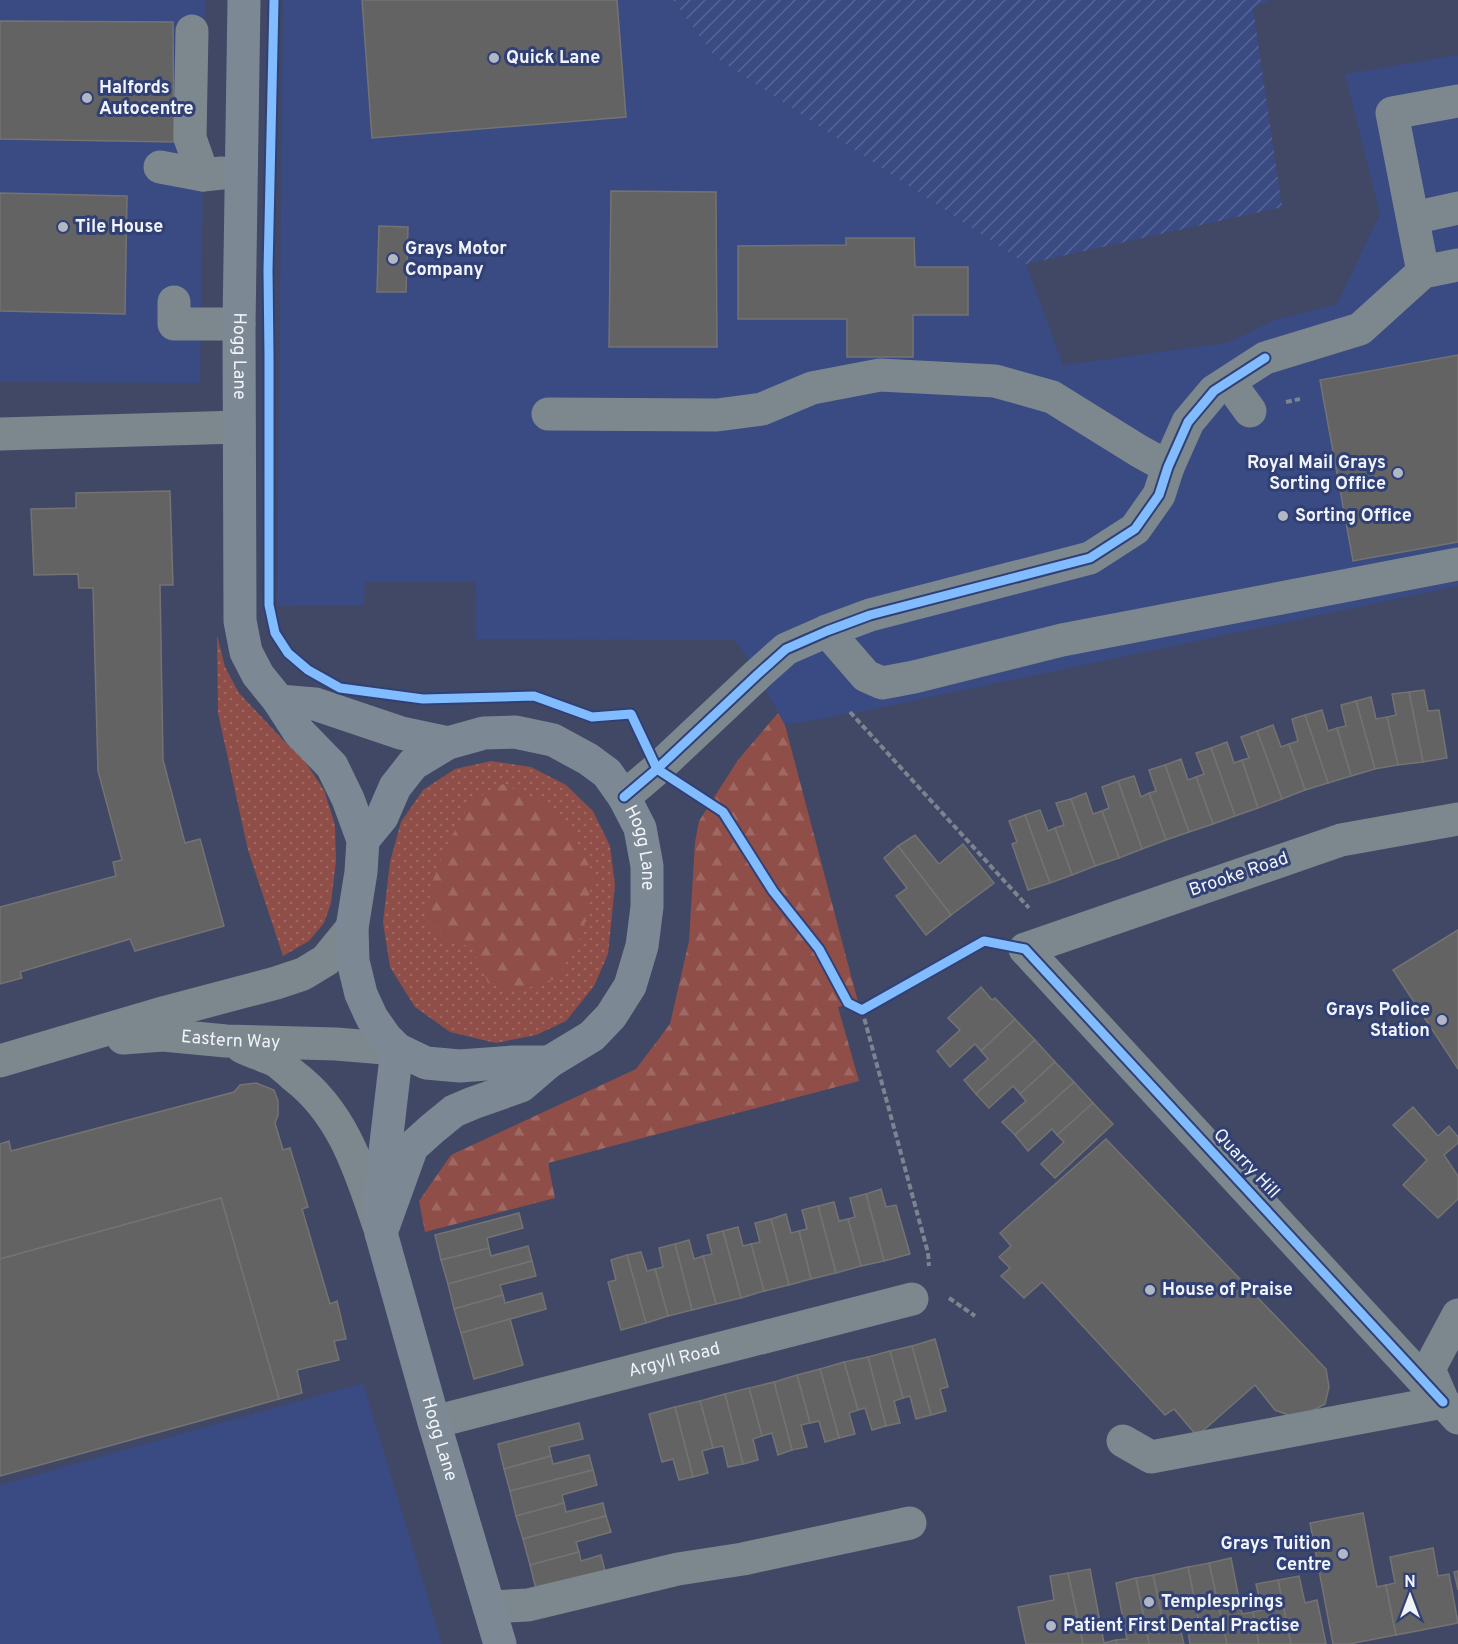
<svg xmlns="http://www.w3.org/2000/svg" width="1458" height="1644" font-family="Overpass,sans-serif">
<style>
.built{fill:#3a4a82}
.industrial{fill:url(#industrial-furrows)}
.green{fill:url(#green-dots)}
.forest{fill:url(#forest-firs)}
.building{fill:#636364;stroke:#747373;stroke-width:1.5}
.lines{fill:none;stroke-linecap:round;stroke-linejoin:round}
.path{stroke:#7c848f;stroke-width:4;stroke-dasharray:6 3;stroke-linecap:butt}
.minor{stroke:#7c888e;stroke-width:33}
.major{stroke:#7c8995;stroke-width:33}
.cycleway-casing{stroke:#314074;stroke-width:13}
.cycleway{stroke:#80bcff;stroke-width:9}
.poi-dot{fill:#b2b7c5;stroke:#314074;stroke-width:2}
.labels{text-anchor:middle;dominant-baseline:central;stroke-width:6;stroke-linejoin:round;paint-order:stroke}
.poi-label{font-size:18px;font-weight:bold;fill:#f0f3f9;stroke:#314074;text-anchor:start}
.street-label{font-size:18px;fill:#f0f3f9;stroke:#314074}
</style>
<defs>
<pattern id="industrial-furrows" width="10" height="10" patternUnits="userSpaceOnUse" patternTransform="scale(1.5)"><rect width="10" height="10" fill="#3a4a82"/><path d="M-1 1l2-2M0 10L10 0M9 11l2-2" fill="none" stroke="#576594"/></pattern>
<pattern id="green-dots" width="8" height="8" patternUnits="userSpaceOnUse" patternTransform="scale(1.5)"><rect width="8" height="8" fill="#904e48"/><path d="M2 2h.1M6 6h.1" fill="none" stroke="#a06863" stroke-width="1.8" stroke-linecap="round"/></pattern>
<pattern id="forest-firs" width="22" height="20" patternUnits="userSpaceOnUse" patternTransform="scale(1.5)"><rect width="22" height="20" fill="#904e48"/><path d="M5 1l3.5 6h-7zM16 11l3.5 6h-7z" fill="#a06863"/></pattern>
</defs>
<rect width="100%" height="100%" fill="#404865"/>
<g class="built">
<path d="M0 0H205L200 383 0 382Z"/>
<path d="M283 0H673L715 57 1026 264 1063 365 1226 343 1275 320 1337 304 1380 214 1345 74 1458 55V586L865 711 785 725 745 654 734 640 475 639 476 582H365L364 605 277 606Z"/>
<path d="M363 1383 442 1644H0V1485Z"/>
</g>
<path class="industrial" d="M673 0H1271L1253 8 1282 207 1026 264 715 57Z"/>
<g class="green">
<path d="M217 635 225 667 239 693 285 742 300 754 324 790 335 825 336 861 331 903 324 923 309 941 283 956 248 850 218 713Z"/>
<path d="M491 761 531 767 566 785 593 811 610 846 615 885 608 954 594 986 566 1021 536 1035 496 1043 450 1032 415 1007 390 967 383 922 390 862 401 822 423 790 455 769Z"/>
</g>
<g class="forest">
<path d="M778 713 785 725 858 1002 838 1007 859 1081 548 1163 555 1198 425 1232 419 1201 451 1155 636 1069 670 1024 689 941 695 842 699 821 738 760Z"/>
<path d="M503 784 544 803 572 832 593 874 583 933 557 978 516 992 488 983 472 947 447 940 426 919 432 883 446 847 471 801Z"/>
</g>
<g class="building">
<path d="M362 0H617L626 117 372 138Z"/>
<path d="M0 21 173 22 174 142 0 139Z"/>
<path d="M611 191 716 192 717 347H609Z"/>
<path d="M0 193 127 196 125 314 0 311Z"/>
<path d="M379 226 408 227 406 292H377Z"/>
<path d="M846 238H914L915 267H968V315H913V357H847V319H738V246L846 245Z"/>
<path d="M1458 355V542L1353 561 1320 380Z"/>
<path d="M170 491 173 585H160L163 760 185 843 200 839 224 926 135 951 130 939 20 972 22 978 0 984V907L116 876 113 862 122 860 98 771 93 588H79L78 574 34 575 31 509 76 508V493Z"/>
<path d="M1424 690 1428 711 1439 710 1447 758 1423 762 1409 692Z"/>
<path d="M1409 692 1423 762 1398 765 1387 717 1396 715 1392 694Z"/>
<path d="M1371 697 1376 719 1387 717 1398 765 1375 769 1356 701Z"/>
<path d="M1356 701 1375 769 1351 776 1337 728 1346 726 1341 705Z"/>
<path d="M1322 710 1328 731 1337 728 1351 776 1328 783 1305 715Z"/>
<path d="M1305 715 1328 783 1305 790 1289 744 1298 741 1292 719Z"/>
<path d="M1273 725 1281 747 1289 744 1305 790 1282 799 1257 731Z"/>
<path d="M1257 731 1282 799 1258 808 1242 760 1249 758 1241 737Z"/>
<path d="M1227 742 1234 763 1242 760 1258 808 1235 816 1211 748Z"/>
<path d="M1211 748 1235 816 1213 824 1196 777 1204 774 1196 753Z"/>
<path d="M1181 759 1188 780 1196 777 1213 824 1189 832 1165 765Z"/>
<path d="M1165 765 1189 832 1166 840 1149 793 1156 791 1149 770Z"/>
<path d="M1134 776 1141 797 1149 793 1166 840 1142 849 1118 781Z"/>
<path d="M1118 781 1142 849 1119 858 1102 811 1109 808 1102 787Z"/>
<path d="M1086 793 1093 814 1102 811 1119 858 1095 866 1071 799Z"/>
<path d="M1071 799 1095 866 1072 875 1055 828 1064 825 1056 803Z"/>
<path d="M1040 810 1048 831 1055 828 1072 875 1050 883 1025 815Z"/>
<path d="M1025 815 1050 883 1028 890 1012 844 1017 842 1009 821Z"/>
<path d="M915 835 939 864 963 844 994 883 951 915 898 846Z"/>
<path d="M898 846 951 915 926 935 896 896 907 888 884 858Z"/>
<path d="M1458 930V1069L1393 970Z"/>
<path d="M981 987 992 1000 995 998 1015 1019 981 1051 975 1044 950 1067 937 1051 960 1030 948 1018Z"/>
<path d="M1015 1019 1035 1040 976 1094 964 1080 988 1059 981 1051Z"/>
<path d="M1035 1040 1055 1062 1020 1094 1013 1086 989 1108 976 1094Z"/>
<path d="M1055 1062 1074 1082 1015 1135 1002 1122 1026 1101 1020 1094Z"/>
<path d="M1074 1082 1093 1103 1057 1135 1052 1129 1028 1151 1015 1135Z"/>
<path d="M256 1083 274 1090 278 1101V1115L275 1123 283 1150 290 1148 308 1207 302 1209 330 1304 337 1301 346 1339 334 1341 339 1360 297 1370 302 1393 279 1399 221 1198 0 1259V1144L9 1141 11 1151 234 1092 240 1085Z"/>
<path d="M1093 1103 1113 1124 1055 1178 1041 1164 1064 1142 1057 1135Z"/>
<path d="M1413 1107 1438 1136 1449 1126 1458 1137V1143L1444 1155 1458 1176V1199L1438 1218 1403 1185 1427 1160 1393 1125Z"/>
<path d="M1106 1139 1326 1369 1329 1387 1325 1404 1308 1413 1291 1416 1275 1410 1255 1385 1197 1436 1174 1409 1165 1415 1042 1282 1024 1298 1001 1276 1010 1268 999 1257 1011 1246 1000 1233Z"/>
<path d="M881 1189 886 1207 896 1205 910 1254 884 1261 866 1194Z"/>
<path d="M866 1194 884 1261 861 1266 848 1219 855 1217 850 1198Z"/>
<path d="M221 1198 279 1399 0 1476V1259Z"/>
<path d="M834 1202 839 1221 848 1219 861 1266 836 1273 818 1206Z"/>
<path d="M818 1206 836 1273 811 1279 799 1231 807 1229 802 1210Z"/>
<path d="M519 1213 523 1228 487 1238 489 1248 441 1260 435 1235Z"/>
<path d="M786 1214 791 1233 799 1231 811 1279 789 1285 771 1219Z"/>
<path d="M771 1219 789 1285 764 1291 751 1244 760 1242 755 1223Z"/>
<path d="M738 1227 743 1246 751 1244 764 1291 741 1298 723 1231Z"/>
<path d="M723 1231 741 1298 716 1304 703 1256 712 1254 707 1235Z"/>
<path d="M689 1240 694 1259 703 1256 716 1304 692 1310 675 1244Z"/>
<path d="M675 1244 692 1310 668 1316 655 1269 663 1267 659 1248Z"/>
<path d="M528 1246 532 1261 448 1284 441 1260 489 1248 491 1256Z"/>
<path d="M641 1252 647 1271 655 1269 668 1316 646 1323 627 1255Z"/>
<path d="M627 1255 646 1323 621 1330 608 1282 616 1280 611 1260Z"/>
<path d="M532 1261 536 1276 500 1285 503 1295 454 1309 448 1284Z"/>
<path d="M542 1293 546 1309 461 1333 454 1309 503 1295 505 1303Z"/>
<path d="M510 1319 523 1365 474 1379 461 1333Z"/>
<path d="M935 1339 948 1387 940 1389 946 1411 931 1415 912 1346Z"/>
<path d="M912 1346 931 1415 916 1419 910 1396 903 1398 890 1351Z"/>
<path d="M890 1351 903 1398 894 1401 900 1423 886 1426 868 1357Z"/>
<path d="M868 1357 886 1426 872 1430 865 1408 858 1410 844 1362Z"/>
<path d="M844 1362 858 1410 849 1413 855 1434 839 1438 820 1369Z"/>
<path d="M820 1369 839 1438 825 1442 819 1421 810 1423 797 1375Z"/>
<path d="M797 1375 810 1423 801 1425 807 1447 792 1450 774 1382Z"/>
<path d="M774 1382 792 1450 778 1455 772 1433 762 1436 749 1388Z"/>
<path d="M749 1388 762 1436 753 1439 758 1460 743 1464 725 1394Z"/>
<path d="M725 1394 743 1464 728 1467 723 1446 713 1448 700 1401Z"/>
<path d="M700 1401 713 1448 702 1451 708 1473 693 1477 675 1407Z"/>
<path d="M675 1407 693 1477 679 1480 673 1459 662 1462 649 1414Z"/>
<path d="M579 1423 583 1439 549 1447 551 1456 504 1469 498 1444Z"/>
<path d="M589 1455 593 1470 510 1491 504 1469 551 1456 553 1464Z"/>
<path d="M593 1470 597 1485 562 1495 564 1503 516 1516 510 1491Z"/>
<path d="M564 1503 566 1512 603 1503 606 1516 523 1539 516 1516Z"/>
<path d="M1363 1513 1377 1587 1386 1585 1396 1635 1349 1644H1333L1310 1523Z"/>
<path d="M606 1516 611 1532 576 1542 579 1552 530 1565 523 1539Z"/>
<path d="M1433 1548 1438 1576 1449 1574 1458 1623 1396 1635 1386 1585 1395 1583 1390 1557Z"/>
<path d="M579 1552 581 1561 601 1555 605 1571 536 1589 530 1565Z"/>
<path d="M1231 1558 1242 1614 1253 1612 1259 1644H1227L1209 1563Z"/>
<path d="M1209 1563 1227 1644H1190L1188 1630 1194 1629 1199 1623 1188 1567Z"/>
<path d="M1188 1567 1199 1623 1194 1629 1175 1632 1164 1626 1153 1575Z"/>
<path d="M1090 1569 1104 1643 1116 1640 1117 1644H1083L1068 1573Z"/>
<path d="M1458 1571V1590L1454 1572Z"/>
<path d="M1068 1573 1083 1644H1026L1018 1607 1054 1600 1050 1576Z"/>
<path d="M1153 1575 1164 1626 1175 1632H1181L1184 1644H1149L1136 1578Z"/>
<path d="M1299 1576 1305 1603 1317 1600 1326 1644H1291L1278 1580Z"/>
<path d="M1136 1578 1149 1644H1117L1116 1640 1127 1639 1116 1583Z"/>
<path d="M1278 1580 1291 1644H1259L1253 1612 1262 1610 1256 1584Z"/>
</g>
<g class="lines">
<g class="path">
<path d="M1286 402 1300 399"/>
<path d="M850 712 1029 908"/>
<path d="M862 1010 928 1253 929 1266"/>
<path d="M949 1298 975 1316"/>
</g>
<g class="minor">
<path d="M192 31 190 138 203 175"/>
<path d="M160 167 203 175 222 173"/>
<path d="M1413 218 1458 208"/>
<path d="M1423 272 1392 113 1458 101"/>
<path d="M174 302V324H239"/>
<path d="M1229 382 1250 411"/>
<path d="M548 414 717 415 762 409 812 388 880 375 995 381 1052 397 1139 451 1168 467"/>
<path d="M0 434 239 427"/>
<path d="M827 631 866 676 882 683 914 677 1062 640 1458 564"/>
<path d="M624 797 657 769 758 674 786 649 827 631 870 615 1090 558 1135 529 1159 495 1168 467 1188 422 1214 391 1265 358 1360 329 1423 272 1458 265"/>
<path d="M1458 819 1341 840 1025 949 1458 1418"/>
<path id="s1" d="M123 1038 163 1035 226 1041 336 1044 397 1049"/>
<path d="M242 1047C253 1052 265 1056 276 1061 282 1065 288 1071 294 1076 343 1113 360 1170 379 1226"/>
<path d="M0 1061 159 1014 276 983 303 974 326 960 352 928"/>
<path d="M1441 1397 1429 1369 1458 1315"/>
<path id="s2" d="M434 1422 912 1299"/>
<path d="M1123 1441 1151 1457 1443 1402"/>
<path d="M489 1607 528 1605 678 1569 743 1559 910 1523"/>
</g>
<g class="major">
<path id="s3" d="M244 0 239 324 240 621 246 652 258 675 279 701 299 732 332 766 348 799 363 840 361 872 352 928 353 961 361 994 372 1018 386 1038 397 1049 426 1063 460 1066 513 1062H549"/>
<path d="M279 701 315 704 401 733 448 743"/>
<path id="s4" d="M363 840 382 817 395 787 413 764 448 743 484 733 515 732 553 740 588 759 607 773 624 797 640 828 647 866V907L642 946 630 986 611 1016 592 1036 549 1062 521 1086 473 1103 454 1111 432 1129 412 1147 381 1233"/>
<path id="s5" d="M397 1049 379 1203 381 1233 434 1422 500 1644"/>
</g>
<defs>
<g id="cycleway">
<path d="M274 0 268 270 269 356V605L275 633 288 653 308 670 340 688 423 699 534 696 592 717 631 714 657 769 723 812 773 891 819 949 848 1003 862 1010 984 941 1025 949 1443 1402"/>
<path d="M624 797 657 769 758 674 786 649 827 631 870 615 1090 558 1135 529 1159 495 1168 467 1188 422 1214 391 1265 358"/>
</g>
</defs>
<use href="#cycleway" class="cycleway-casing"/>
<use href="#cycleway" class="cycleway"/>
</g>
<g class="poi-dot">
<circle cx="494" cy="58" r="6"/>
<circle cx="87" cy="98" r="6"/>
<circle cx="63" cy="227" r="6"/>
<circle cx="393" cy="259" r="6"/>
<circle cx="1398" cy="473" r="6"/>
<circle cx="1283" cy="516" r="6"/>
<circle cx="1442" cy="1020" r="6"/>
<circle cx="1150" cy="1290" r="6"/>
<circle cx="1343" cy="1554" r="6"/>
<circle cx="1149" cy="1602" r="6"/>
<circle cx="1051" cy="1626" r="6"/>
</g>
<g class="labels">
<g class="poi-label">
<text x="506" y="58">Quick Lane</text>
<text x="99" y="88">Halfords<tspan x="99" dy="21">Autocentre</tspan></text>
<text x="75" y="227">Tile House</text>
<text x="405" y="249">Grays Motor<tspan x="405" dy="21">Company</tspan></text>
<text x="1386" y="463" text-anchor="end">Royal Mail Grays<tspan x="1386" dy="21">Sorting Office</tspan></text>
<text x="1295" y="516">Sorting Office</text>
<text x="1430" y="1010" text-anchor="end">Grays Police<tspan x="1430" dy="21">Station</tspan></text>
<text x="1162" y="1290">House of Praise</text>
<text x="1331" y="1544" text-anchor="end">Grays Tuition<tspan x="1331" dy="21">Centre</tspan></text>
<text x="1161" y="1602">Templesprings</text>
<text x="1063" y="1626">Patient First Dental Practise</text>
</g>
<g class="street-label">
<text stroke="none"><textPath href="#s3" startOffset="356">Hogg Lane</textPath></text>
<text stroke="none"><textPath href="#s4" startOffset="387">Hogg Lane</textPath></text>
<text transform="translate(1239 875) rotate(-19)">Brooke Road</text>
<text stroke="none"><textPath href="#s1" startOffset="108">Eastern Way</textPath></text>
<text transform="translate(1246 1164) rotate(47)">Quarry Hill</text>
<text stroke="none"><textPath href="#s2" startOffset="248">Argyll Road</textPath></text>
<text stroke="none"><textPath href="#s5" startOffset="399">Hogg Lane</textPath></text>
</g>
</g>
<g transform="translate(1410 1596)" stroke="#314074" stroke-width="4.5" paint-order="stroke">
<path d="M0-4.5L10 22L0 15L-10 22Z" fill="#f0f3f9"/>
<text y="-9" font-size="16" font-weight="bold" text-anchor="middle" fill="#f0f3f9">N</text>
</g>
</svg>
